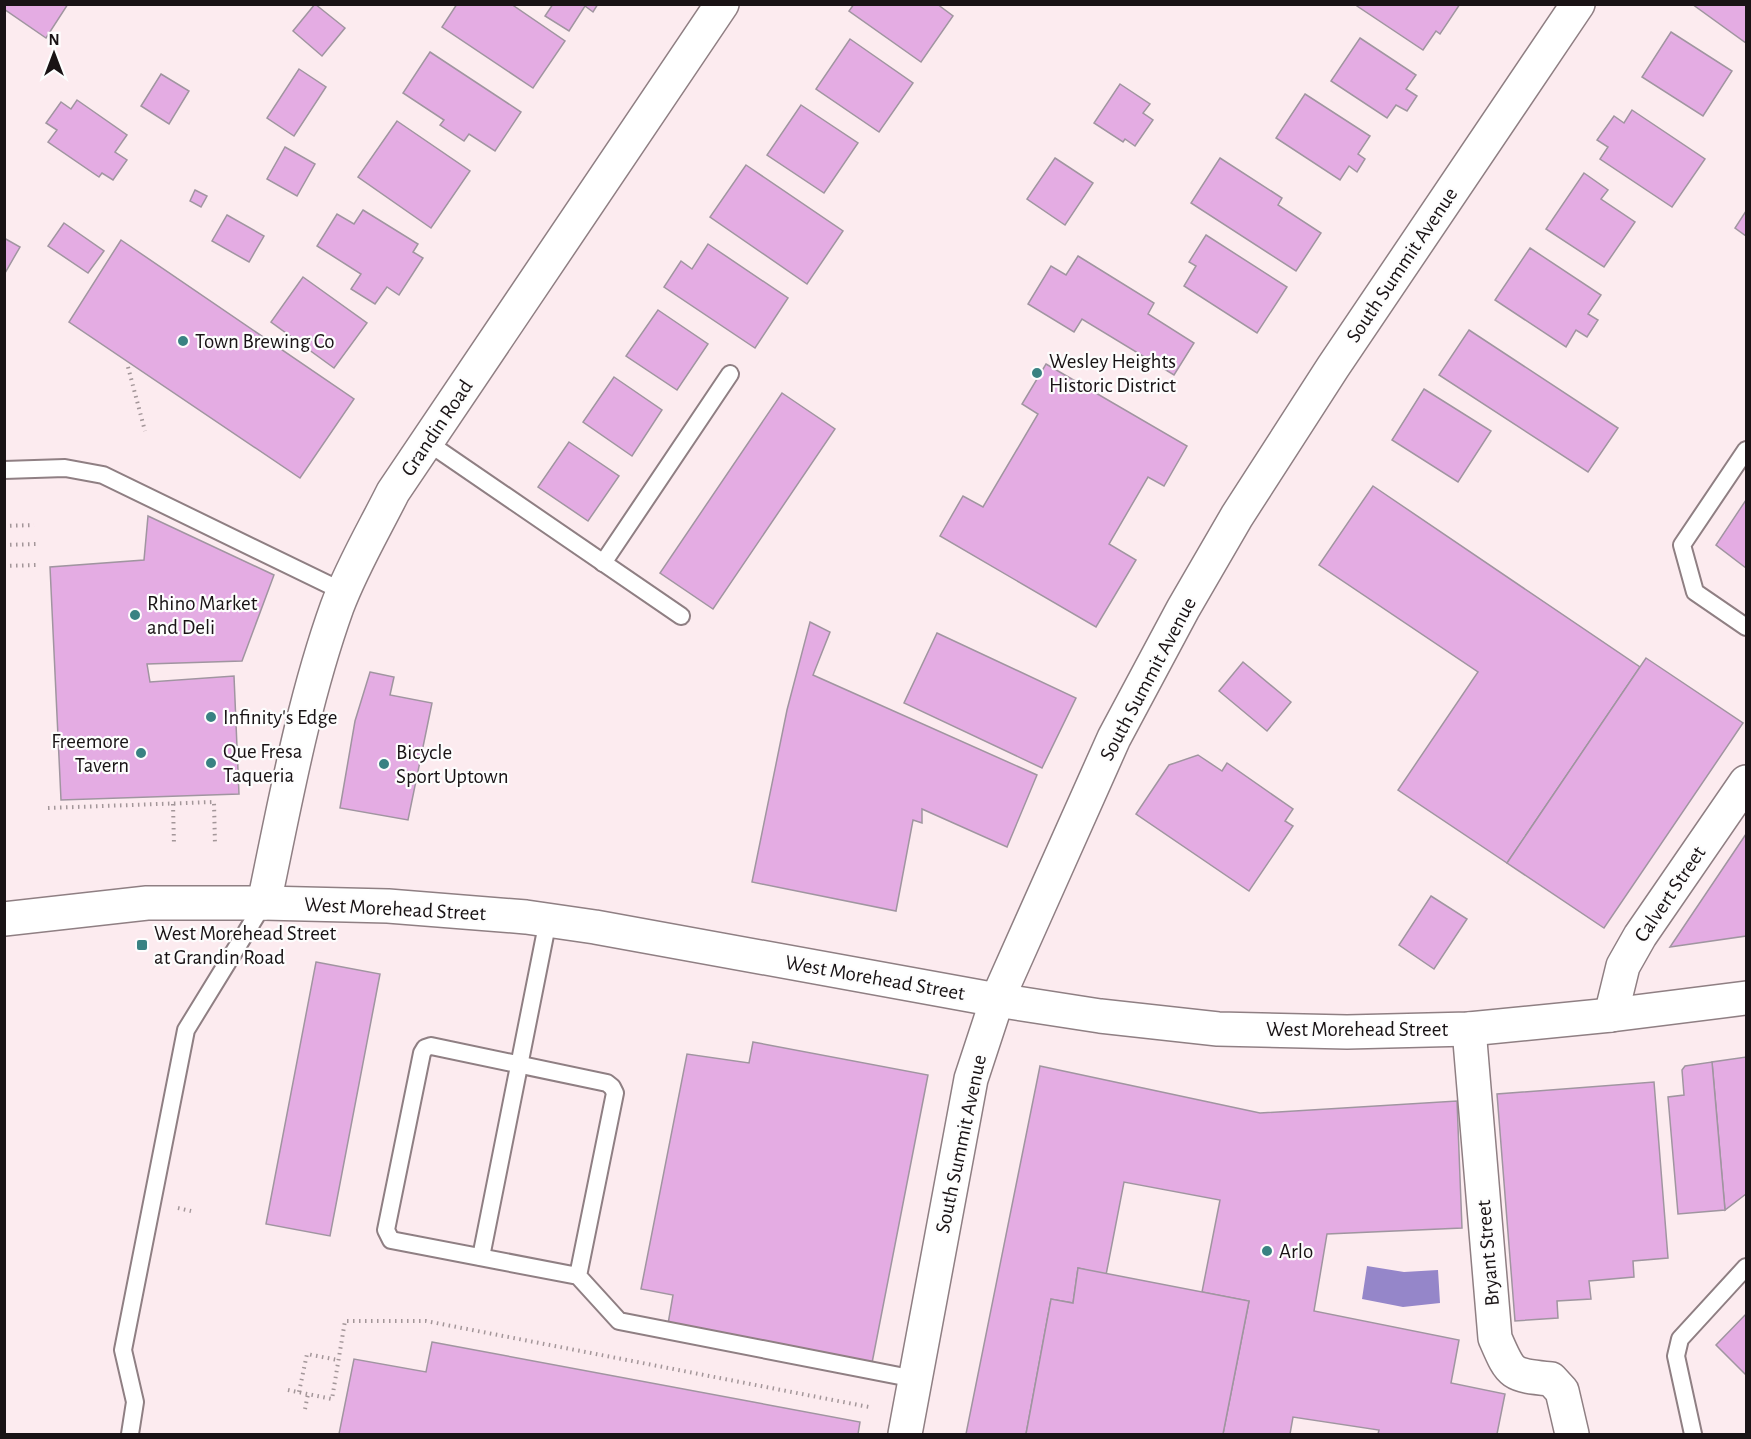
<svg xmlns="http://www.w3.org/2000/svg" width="1751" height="1439" font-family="'Alegreya Sans',sans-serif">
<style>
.water{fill:#9586c9}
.building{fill:#e4ace3;stroke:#a095a0;stroke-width:1.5}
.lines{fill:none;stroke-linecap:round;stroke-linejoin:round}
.service-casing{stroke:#8f7f83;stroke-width:20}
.minor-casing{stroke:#8f7f83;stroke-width:36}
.primary-casing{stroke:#8f7f83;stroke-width:36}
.path{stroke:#a39699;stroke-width:4;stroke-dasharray:1.5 4.5;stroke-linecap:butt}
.service{stroke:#fff;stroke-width:16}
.minor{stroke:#fff;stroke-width:33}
.primary{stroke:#fff;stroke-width:33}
.poi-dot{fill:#398282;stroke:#fdfdfd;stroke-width:2}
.labels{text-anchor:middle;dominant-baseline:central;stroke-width:4.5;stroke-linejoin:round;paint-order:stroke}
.street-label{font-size:21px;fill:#191315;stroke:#fdfdfd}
.poi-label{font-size:21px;fill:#191315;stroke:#fdfdfd;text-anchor:start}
</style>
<rect width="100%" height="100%" fill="#fcebef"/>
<path class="water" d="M1367 1266 1404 1272 1438 1270 1440 1303 1403 1307 1362 1299Z"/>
<g class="building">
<path d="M4 4H68L46 38 4 9Z"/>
<path d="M315 4 345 28 322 56 293 31Z"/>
<path d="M457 4H511L565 41 533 88 442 27Z"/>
<path d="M553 4H598L593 12 585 6 569 31 545 16Z"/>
<path d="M854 4H937L953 16 921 62 849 11Z"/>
<path d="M1358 4H1460L1440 34 1436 31 1423 50 1357 6Z"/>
<path d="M1692 4H1746V43Z"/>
<path d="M1671 32 1732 71 1703 116 1642 77Z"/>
<path d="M1360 38 1416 75 1406 89 1417 96 1407 111 1396 105 1387 118 1331 81Z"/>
<path d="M850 39 913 83 879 132 816 89Z"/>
<path d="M430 52 521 112 495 151 469 134 464 141 440 125 444 120 403 93Z"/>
<path d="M299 69 326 87 294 136 267 118Z"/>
<path d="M161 74 189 91 169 124 141 106Z"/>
<path d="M1120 84 1150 104 1143 113 1153 120 1135 146 1125 139 1123 142 1094 123Z"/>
<path d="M1305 94 1370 136 1358 154 1365 159 1357 172 1349 166 1340 180 1276 138Z"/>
<path d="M77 100 127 135 115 152 127 160 113 180 102 173 99 177 48 142 57 130 46 123 61 102 71 109Z"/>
<path d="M801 105 858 143 824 193 767 155Z"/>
<path d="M1632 110 1705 159 1672 207 1600 159 1608 147 1597 140 1614 116 1624 123Z"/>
<path d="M397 121 470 171 431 228 358 177Z"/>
<path d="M285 147 315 164 297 196 267 179Z"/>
<path d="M1055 158 1093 183 1065 225 1027 199Z"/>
<path d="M1220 158 1282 198 1278 205 1321 233 1296 271 1191 203Z"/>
<path d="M746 165 843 231 807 284 710 217Z"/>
<path d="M1584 173 1608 190 1601 199 1635 222 1604 267 1546 229Z"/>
<path d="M195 190 207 196 201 207 190 201Z"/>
<path d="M363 210 418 244 413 252 423 258 399 295 387 287 375 304 351 289 361 274 317 246 337 214 354 224Z"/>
<path d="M1746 211V236L1735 228Z"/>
<path d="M227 215 264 236 249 262 212 241Z"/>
<path d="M64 223 104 251 88 273 48 246Z"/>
<path d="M1206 235 1287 287 1257 333 1184 286 1196 266 1189 262Z"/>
<path d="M4 238 20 247 5 273H4Z"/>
<path d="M121 240 354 399 300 478 69 322Z"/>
<path d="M708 244 788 298 755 348 664 287 681 261 692 269Z"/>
<path d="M1530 248 1601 295 1588 314 1598 320 1587 337 1576 330 1566 347 1495 300Z"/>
<path d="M1078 256 1154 303 1148 314 1194 343 1174 375 1082 319 1074 332 1028 304 1051 266 1066 275Z"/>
<path d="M303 277 367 323 334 368 271 322Z"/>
<path d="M658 310 708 344 677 390 626 356Z"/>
<path d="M1469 330 1618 428 1588 472 1439 375Z"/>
<path d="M1046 364 1187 446 1164 486 1148 477 1109 544 1136 560 1096 627 940 536 963 496 983 507 1038 414 1022 404Z"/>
<path d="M614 377 662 410 632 456 583 422Z"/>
<path d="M1424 389 1491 431 1458 482 1392 440Z"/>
<path d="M782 393 835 429 713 609 660 573Z"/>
<path d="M569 442 619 476 588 521 538 487Z"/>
<path d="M1373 486 1640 667 1507 863 1398 790 1478 672 1319 565Z"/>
<path d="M1746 500V568L1716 545Z"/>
<path d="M148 516 274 575 242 661 147 664 150 682 234 676 239 794 61 800 50 567 144 560Z"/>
<path d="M810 622 830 632 813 675 1037 775 1007 847 922 809V823L913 820 896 911 752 882 787 710Z"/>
<path d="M937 633 1076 698 1042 768 904 703Z"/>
<path d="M1646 658 1743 723 1604 928 1507 863Z"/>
<path d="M1243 662 1291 702 1267 731 1219 691Z"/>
<path d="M370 672 394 677 390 695 432 703 408 820 340 808 355 721Z"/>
<path d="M1198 755 1222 771 1227 763 1293 809 1285 821 1293 826 1249 891 1136 814 1169 765Z"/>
<path d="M1746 834V936L1670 947Z"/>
<path d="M1431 896 1467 919 1434 969 1399 945Z"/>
<path d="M316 962 380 974 330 1236 266 1224Z"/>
<path d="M753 1042 928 1075 872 1363 668 1324 673 1295 641 1289 687 1054 749 1063Z"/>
<path d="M1746 1057V1194L1725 1210 1712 1062Z"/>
<path d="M1712 1062 1725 1210 1678 1214 1668 1097 1684 1095 1682 1070 1685 1066Z"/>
<path d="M1040 1066 1260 1113 1457 1101 1462 1228 1327 1234 1314 1311 1459 1340 1451 1383 1505 1394 1497 1434H1378L1379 1430 1293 1417 1290 1434H1223L1249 1301 1202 1292 1220 1200 1124 1182 1106 1275 1078 1268 1073 1303 1051 1299 1026 1434H966Z"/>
<path d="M1654 1082 1668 1258 1633 1261 1634 1277 1589 1281 1591 1299 1557 1301 1558 1318 1515 1321 1497 1094Z"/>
<path d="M1078 1268 1249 1301 1223 1434H1026L1051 1299 1073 1303Z"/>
<path d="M1746 1314V1375L1716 1345Z"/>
<path d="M432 1342 860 1422 858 1434H339L354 1359 426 1372Z"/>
</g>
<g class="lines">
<defs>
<g id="service">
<path d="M427 442 681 616"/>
<path d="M1746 450 1682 545 1695 592 1746 627"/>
<path d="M4 470 65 468 103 475 344 592"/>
<path d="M603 563 730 374"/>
<path d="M481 1257 548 920"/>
<path d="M578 1276 615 1093 612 1087 607 1083 431 1046 425 1048 422 1053 386 1230 391 1240 578 1276 619 1321 915 1379"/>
<path d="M130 1434 135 1402 123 1350 186 1030 264 903"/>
<path d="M1693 1434 1676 1356 1680 1339 1746 1267"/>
</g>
<g id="minor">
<path d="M264 903C285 803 303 702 337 607 352 567 374 530 393 492L722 4"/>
<path d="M1611 1015 1623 966 1640 936 1746 782"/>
<path d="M1469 1029 1495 1338C1511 1375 1510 1375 1551 1379L1562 1391 1572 1434"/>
<path d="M905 1434 971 1079 997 1000 1114 738 1183 609 1237 516 1333 367 1578 4"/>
</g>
<path id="primary" d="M4 919 147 903H264L388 906 526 917 595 927 997 1000 1100 1016 1218 1029 1347 1032 1469 1029 1611 1015 1746 998"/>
</defs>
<use href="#service" class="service-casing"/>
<use href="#minor" class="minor-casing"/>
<use href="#primary" class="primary-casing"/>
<g class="path">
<path d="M128 367 145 431"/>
<path d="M4 526 34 525"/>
<path d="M4 545 36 544"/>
<path d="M4 566 36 565"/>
<path d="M173 804 174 845"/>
<path d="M48 808 214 802 215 845"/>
<path d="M178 1208 191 1211"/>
<path d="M288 1390 332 1399 345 1321H426L869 1407"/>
<path d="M299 1392 307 1354 338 1360"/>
<path d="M305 1409 308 1394"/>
</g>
<use href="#service" class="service"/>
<use href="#minor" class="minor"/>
<use href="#primary" class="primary"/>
</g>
<g class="poi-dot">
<circle cx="183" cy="341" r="6"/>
<circle cx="1037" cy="373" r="6"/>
<circle cx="135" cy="615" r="6"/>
<circle cx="211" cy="717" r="6"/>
<circle cx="141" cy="753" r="6"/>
<circle cx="211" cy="763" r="6"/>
<circle cx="384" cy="764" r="6"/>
<rect x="136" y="939" width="12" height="12" rx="3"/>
<circle cx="1267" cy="1251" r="6"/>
</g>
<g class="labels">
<g class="street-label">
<text transform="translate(1402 265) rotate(-56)">South Summit Avenue</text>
<text transform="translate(437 428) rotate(-56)">Grandin Road</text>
<text transform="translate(1148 679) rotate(-62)">South Summit Avenue</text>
<text transform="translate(1670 894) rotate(-56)">Calvert Street</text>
<text transform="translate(395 909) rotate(3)">West Morehead Street</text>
<text transform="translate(875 978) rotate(10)">West Morehead Street</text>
<text x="1357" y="1029">West Morehead Street</text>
<text transform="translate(961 1144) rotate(-78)">South Summit Avenue</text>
<text transform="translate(1488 1253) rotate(-95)">Bryant Street</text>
</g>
<g class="poi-label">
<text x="195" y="341">Town Brewing Co</text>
<text x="1049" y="361">Wesley Heights<tspan x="1049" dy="24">Historic District</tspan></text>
<text x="147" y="603">Rhino Market<tspan x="147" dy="24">and Deli</tspan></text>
<text x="223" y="717">Infinity's Edge</text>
<text x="129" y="741" text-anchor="end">Freemore<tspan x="129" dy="24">Tavern</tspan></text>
<text x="223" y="751">Que Fresa<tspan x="223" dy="24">Taqueria</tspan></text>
<text x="396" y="752">Bicycle<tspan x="396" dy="24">Sport Uptown</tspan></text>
<text x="154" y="933">West Morehead Street<tspan x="154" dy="24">at Grandin Road</tspan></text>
<text x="1279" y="1251">Arlo</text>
</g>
</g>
<rect width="1751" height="1439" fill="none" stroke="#191315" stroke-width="12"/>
<g transform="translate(54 54)" stroke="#fdfdfd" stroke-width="4.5" paint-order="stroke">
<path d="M0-4.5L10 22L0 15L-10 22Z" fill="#191315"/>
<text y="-9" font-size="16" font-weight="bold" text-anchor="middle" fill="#191315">N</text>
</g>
</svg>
